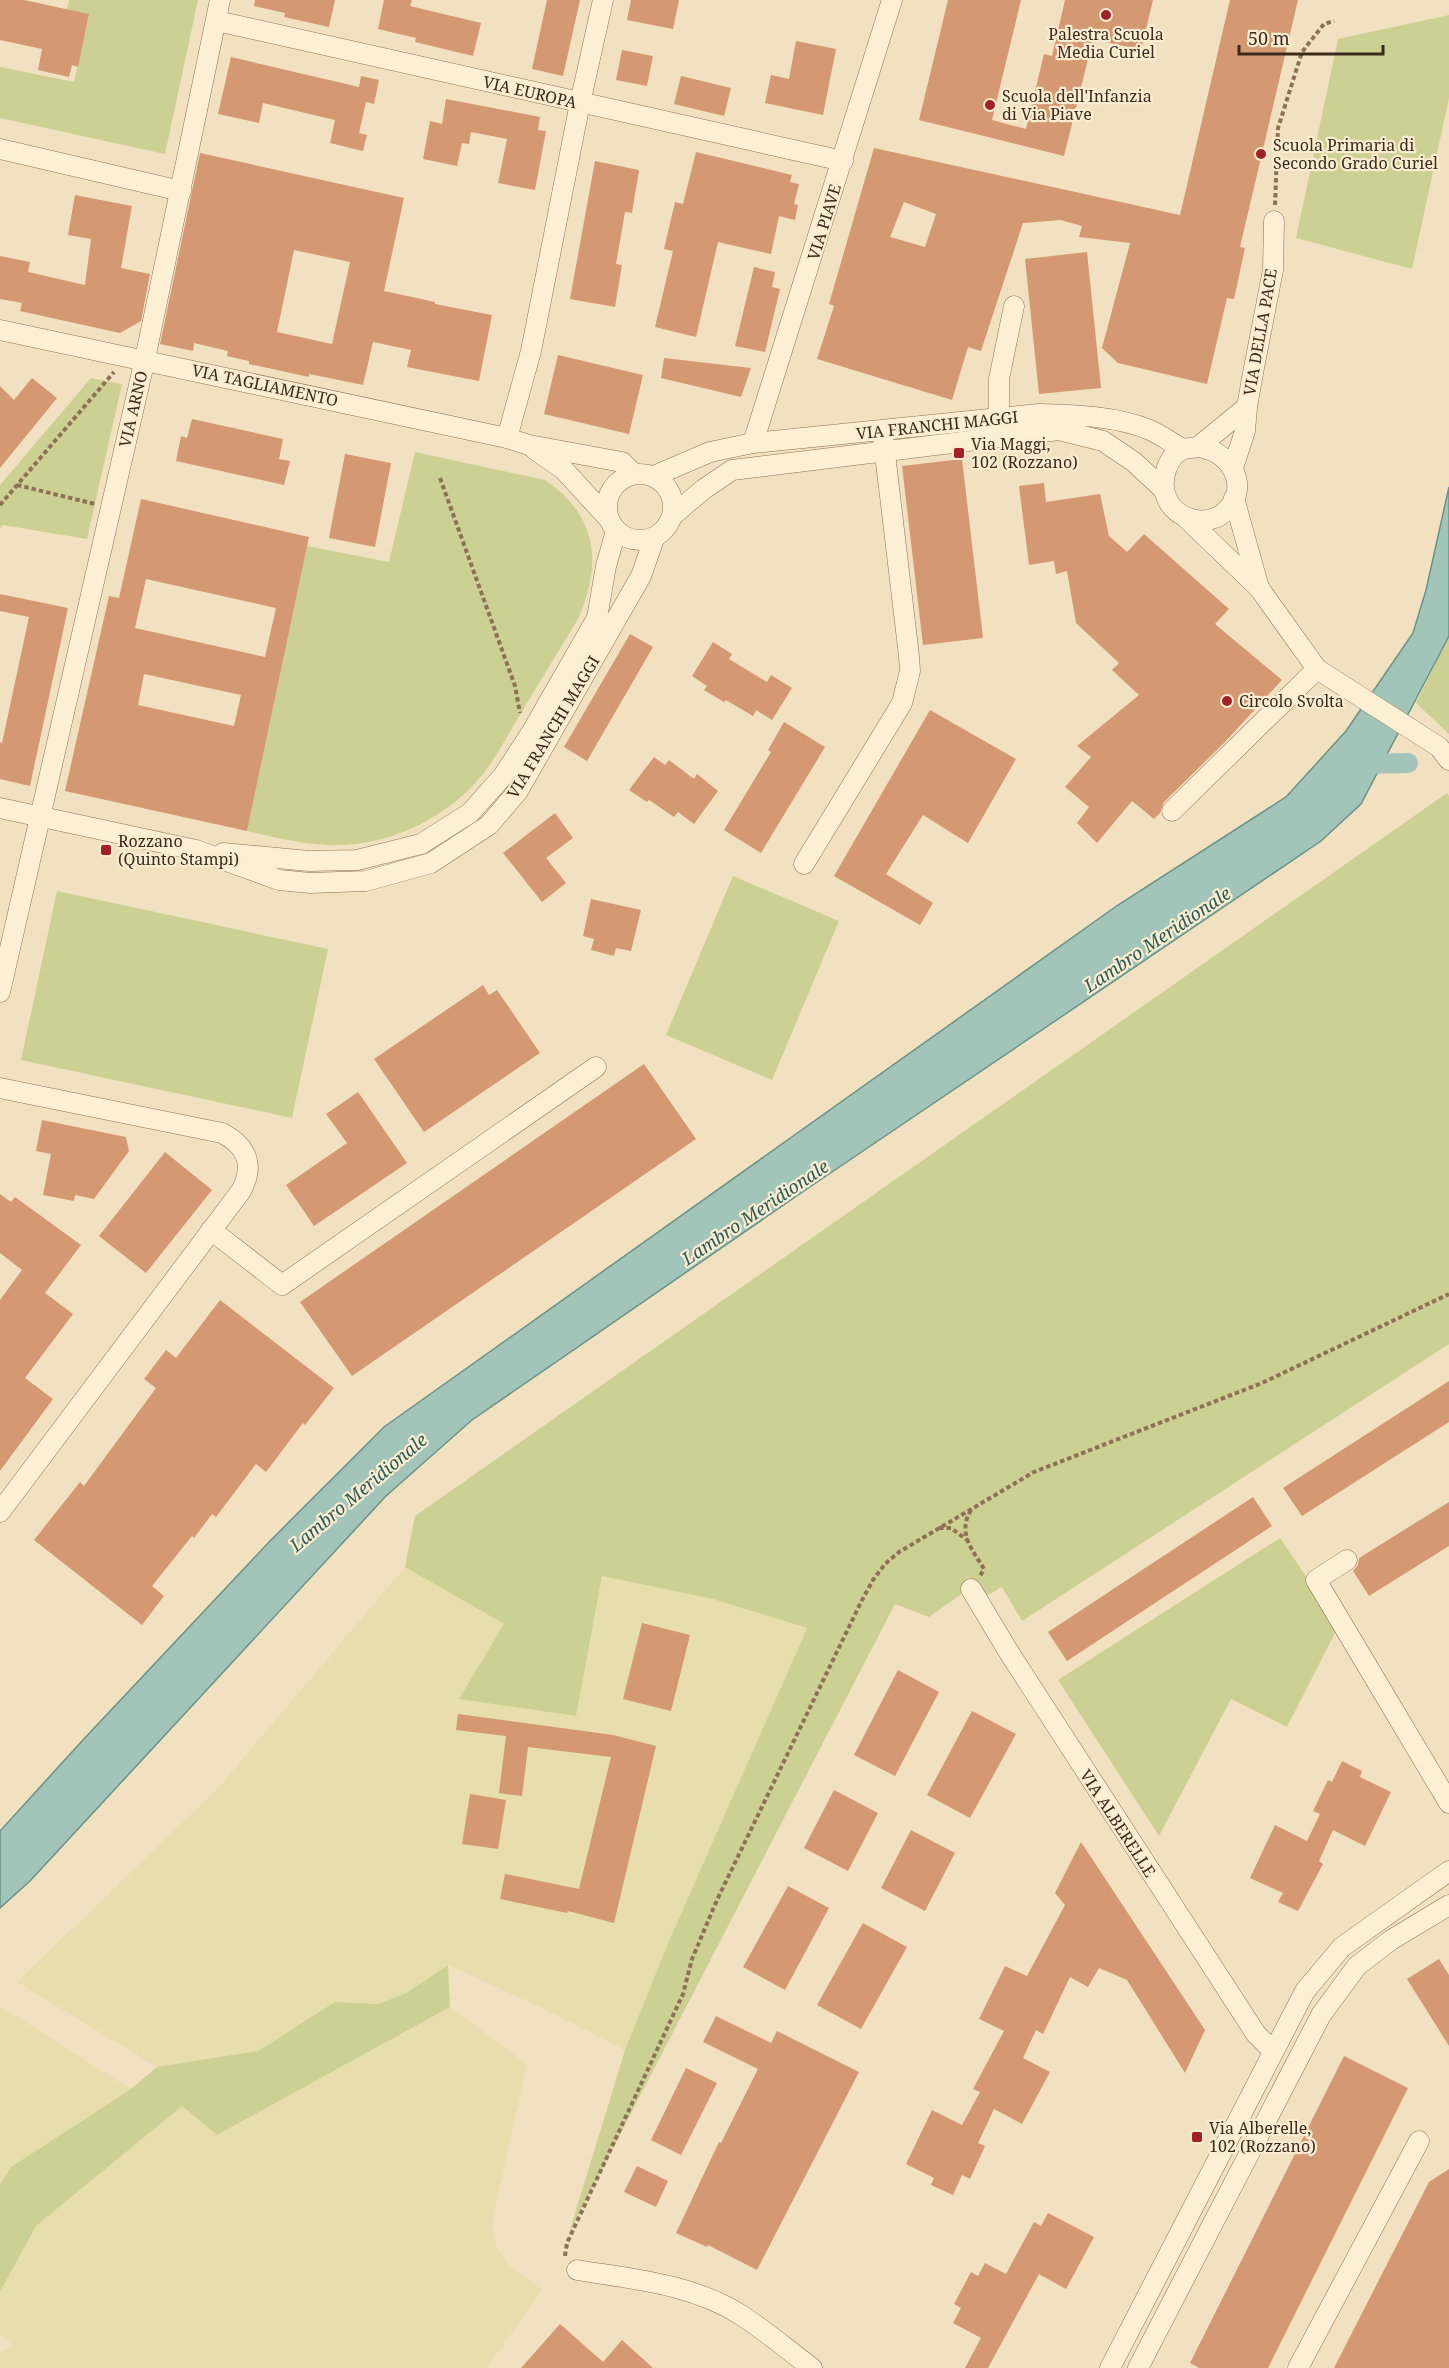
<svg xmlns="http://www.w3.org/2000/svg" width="1449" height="2368" font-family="'Noto Serif',serif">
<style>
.farmland{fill:#e8ddad}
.green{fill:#ccd193}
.water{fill:#a3c4b9;stroke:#699387;stroke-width:1.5}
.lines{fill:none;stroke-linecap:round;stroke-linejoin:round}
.canal{stroke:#a3c4b9;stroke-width:20}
.building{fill:#d49872;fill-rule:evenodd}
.minor-casing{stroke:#8d7156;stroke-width:21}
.path{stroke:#8d7156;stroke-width:4;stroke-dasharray:4.5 3;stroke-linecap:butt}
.minor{stroke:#fcefd4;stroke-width:20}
.poi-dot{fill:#a22026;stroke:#f9ecd0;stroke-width:2}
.labels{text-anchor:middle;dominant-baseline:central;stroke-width:4.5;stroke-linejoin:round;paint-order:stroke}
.poi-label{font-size:16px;fill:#3b2a1c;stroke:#f9ecd0;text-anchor:start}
.street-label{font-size:16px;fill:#3b2a1c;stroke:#f9ecd0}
.water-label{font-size:18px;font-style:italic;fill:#2a5c57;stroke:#f9ecd0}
</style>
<rect width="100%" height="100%" fill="#f2e1c0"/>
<g class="farmland">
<path d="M405 1567 504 1624 460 1699 576 1715 602 1576 713 1599 807 1627 669 1941 625 2050 546 2010 448 1965 406 1993 379 2004 335 2002 258 2051 157 2067 17 1982 218 1788Z"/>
<path d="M0 2006 131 2089 11 2167 0 2184Z"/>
<path d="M450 2007 527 2064 494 2212 493 2231 497 2249 510 2266 542 2290 487 2368H0V2352L14 2346 0 2335V2292L36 2226 182 2106 217 2135Z"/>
</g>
<g class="green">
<path d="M69 0H198L165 154 0 118V67L74 82 89 15 67 10Z"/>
<path d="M1449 15V98L1412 269 1296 238 1338 39Z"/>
<path d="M91 378 122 384 87 539 3 525 0 529V485Z"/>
<path d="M415 452 545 480C597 515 603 563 578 619 560 649 542 678 524 708 513 726 503 745 491 763 456 815 391 848 327 845 300 844 274 837 247 831L307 546 389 562Z"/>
<path d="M1449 636V734L1416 703Z"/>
<path d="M1447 793 1449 796V1344L1022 1621 1002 1587 986 1596 977 1583 929 1617 895 1604 569 2233 625 2050 669 1941 807 1628 713 1599 602 1576 576 1716 459 1699 504 1624 405 1567 415 1516Z"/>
<path d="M733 876 839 921 772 1080 666 1035Z"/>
<path d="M57 891 328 949 292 1118 21 1060Z"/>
<path d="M1280 1538 1339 1625 1287 1727 1231 1699 1159 1836 1058 1680Z"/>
<path d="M448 1965 450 2007 217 2135 182 2106 36 2226 0 2292V2184L11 2167 131 2089 157 2067 258 2051 335 2002 379 2004 406 1993Z"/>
</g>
<path class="water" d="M1449 487V636L1361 804 1321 841 801 1193 472 1420 386 1496 30 1881 0 1908V1831L82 1741 270 1541 384 1427 1118 905 1286 797 1346 731 1413 633 1426 590Z"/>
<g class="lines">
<path class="canal" d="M1359 764 1408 763"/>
</g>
<g class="building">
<path d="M0 0H24L89 14 78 67 72 65 69 77 38 70 42 49 0 40Z"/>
<path d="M255 0H335L329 27 284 17 285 13 254 6Z"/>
<path d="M384 0H412L410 6 481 23 473 56 415 42 416 38 378 29Z"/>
<path d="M547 0H580L563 76 532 69Z"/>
<path d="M631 0H679L673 29 627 20Z"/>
<path d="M948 0H1021L992 120 1026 129 1044 54 1052 56 1065 0H1153L1141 50 1093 39 1064 156 919 120Z"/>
<path d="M1230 0H1298L1240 247 1245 248 1234 299 1227 298 1207 384 1118 363 1102 348 1130 243 1079 237 1082 226 1061 220 1023 223 981 351 968 347 952 400 817 359 834 306 829 304 874 148 1180 215ZM904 202 936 214 925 247 890 237Z"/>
<path d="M796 41 836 49 823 115 765 103 771 75 789 79Z"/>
<path d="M622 50 653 56 647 86 616 80Z"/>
<path d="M231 57 359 87 361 76 379 80 374 104 366 102 359 133 367 135 363 151 330 143 335 120 263 103 259 123 218 114Z"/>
<path d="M681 76 731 88 724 116 674 104Z"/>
<path d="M446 99 540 117 538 130 546 131 535 190 498 183 507 139 471 132 469 144 462 143 457 166 423 159 430 121 442 124Z"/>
<path d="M696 152 792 175 790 182 799 184 794 204 798 205 795 220 779 216 771 254 718 242 696 337 655 327 673 251 664 249 675 202 683 204Z"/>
<path d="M200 153 404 198 384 291 435 302V304L492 315 479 381 407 367 411 350 373 342 363 385 309 374V377L249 364V361L227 356 228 351 194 343 193 351 160 344ZM294 250 350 262 332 344 277 332Z"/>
<path d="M595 161 639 170 632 213 625 212 616 264 622 265 615 307 570 299Z"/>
<path d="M75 195 132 206 121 268 150 274 141 321 120 333 20 311 22 303 0 299V256L30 262 28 272 85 285 91 239 68 235Z"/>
<path d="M1087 252 1101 388 1039 394 1025 259Z"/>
<path d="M754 267 775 272 772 287 780 289 765 352 735 346Z"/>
<path d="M558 355 643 375 629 434 544 414Z"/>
<path d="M664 358 751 368 741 397 661 378Z"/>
<path d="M32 378 57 398 0 468V386L14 400Z"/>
<path d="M192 419 283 439 279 459 290 461 284 485 176 461 181 436 187 438Z"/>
<path d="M345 454 391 463 375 547 329 538Z"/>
<path d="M962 459 983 638 923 645 902 466Z"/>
<path d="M1044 483 1046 502 1100 494 1109 536 1127 552 1144 534 1229 609 1215 624 1282 680 1224 743 1164 802 1160 813 1154 819 1132 801 1097 843 1077 823 1089 807 1065 787 1091 757 1077 746 1139 695 1112 670 1119 663 1076 623 1067 571 1056 574 1054 561 1029 565 1019 486Z"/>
<path d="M141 499 309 537 247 831 65 791 109 596 119 598ZM146 579 276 608 265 657 135 628ZM144 674 241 695 234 726 138 705Z"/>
<path d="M0 594 68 608 30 786 0 779V742L2 743 29 617 0 611Z"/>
<path d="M630 634 653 647 587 761 564 747Z"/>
<path d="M713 642 732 654 729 659 767 682 771 675 792 688 772 720 756 710 753 716 726 700 724 702 704 690 707 686 692 676Z"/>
<path d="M930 710 1016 759 968 843 923 815 886 874 933 903 920 925 834 876Z"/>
<path d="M784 722 825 747 761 853 724 830 771 752 768 750Z"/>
<path d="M654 757 665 765 669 760 694 779 697 774 718 791 694 824 678 812 674 817 649 800 647 802 629 790Z"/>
<path d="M555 813 573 838 546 858 566 883 542 902 503 853Z"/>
<path d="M591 899 641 910 631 951 616 948 614 956 591 950 594 939 583 936Z"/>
<path d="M483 985 489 995 497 990 540 1053 424 1132 374 1059Z"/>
<path d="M644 1064 696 1139 352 1376 300 1302Z"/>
<path d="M358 1092 407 1163 314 1226 286 1185 347 1143 326 1114Z"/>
<path d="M42 1120 126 1137 129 1151 94 1199 75 1195 74 1201 43 1195 51 1154 36 1151Z"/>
<path d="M165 1152 212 1190 146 1273 99 1236Z"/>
<path d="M0 1194 11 1202 15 1197 81 1245 45 1293 73 1314 25 1378 53 1399 0 1471V1300L22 1270 0 1253Z"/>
<path d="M220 1300 334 1388 305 1425 303 1423 266 1472 256 1464 216 1517 212 1514 194 1538 192 1536 152 1586 164 1596 142 1625 34 1540 80 1482 84 1486 156 1388 144 1379 166 1350 176 1358Z"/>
<path d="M1449 1381V1422L1302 1516 1283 1488Z"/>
<path d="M1253 1497 1272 1526 1067 1661 1048 1632Z"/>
<path d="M1449 1502V1546L1369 1596 1353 1571 1358 1565 1359 1558Z"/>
<path d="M642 1623 690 1635 671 1711 623 1699Z"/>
<path d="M898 1670 939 1692 895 1776 854 1755Z"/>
<path d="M972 1711 1016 1734 970 1818 927 1795Z"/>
<path d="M458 1714 613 1735 656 1746 614 1923 568 1911 567 1913 500 1899 505 1874 579 1889 611 1757 528 1747 522 1796 499 1793 506 1736 456 1730Z"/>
<path d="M1342 1761 1362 1771 1360 1777 1391 1792 1365 1846 1333 1830 1319 1861 1323 1864 1298 1911 1278 1902 1283 1893 1250 1878 1275 1825 1307 1841 1320 1814 1313 1811 1328 1780 1332 1782Z"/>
<path d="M834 1790 878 1813 848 1871 804 1848Z"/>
<path d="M470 1794 506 1800 498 1849 462 1844Z"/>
<path d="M911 1830 955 1853 925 1911 881 1888Z"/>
<path d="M1081 1842 1205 2030 1185 2073 1127 1980 1099 1968 1088 1987 1070 1977 1043 2034 1036 2030 1023 2058 1050 2072 1022 2124 994 2109 978 2143 985 2146 970 2179 962 2175 953 2195 931 2185 934 2178 906 2164 932 2110 962 2125 980 2092 973 2089 1004 2031 979 2019 1005 1966 1027 1976 1065 1905 1055 1893Z"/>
<path d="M788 1886 829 1908 785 1990 743 1967Z"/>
<path d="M863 1923 907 1947 861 2029 817 2005Z"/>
<path d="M1439 1959 1449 1975V2046L1407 1979Z"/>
<path d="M716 2016 771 2043 777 2031 859 2072 757 2270 708 2245 707 2247 676 2233 719 2142 721 2143 758 2069 703 2042Z"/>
<path d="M1344 2056 1408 2088 1268 2368H1199L1190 2363Z"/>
<path d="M686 2068 717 2083 681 2155 651 2140Z"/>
<path d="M637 2166 668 2181 656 2207 624 2192Z"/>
<path d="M1449 2169V2368H1334L1429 2182Z"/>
<path d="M1048 2213 1094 2237 1066 2289 1039 2274 988 2368H965L981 2338 953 2323 961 2308 954 2304 971 2272 978 2276 985 2263 1006 2274 1034 2222 1041 2226Z"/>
<path d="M560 2324 603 2362 622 2340 653 2368H521Z"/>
</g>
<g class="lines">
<defs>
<g id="minor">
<path d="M217 21 843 161"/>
<path d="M0 149 181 191"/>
<path d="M0 330 507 438 529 445 622 462 634 474"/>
<path d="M999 431V379L1014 306"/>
<path d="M507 438 531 351 580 103 603 0"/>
<path d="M753 443 892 0"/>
<path d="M1198 447C1229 450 1251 485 1227 510 1208 529 1174 520 1166 496 1160 481 1167 455 1184 449 1188 448 1194 448 1198 447Z"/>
<path d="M1198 447 1247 407"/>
<path d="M534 449 564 470 608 518"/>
<path d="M1233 468 1245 431 1247 407 1253 373 1273 270 1274 221"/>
<circle cx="640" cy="507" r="33"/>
<path d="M654 476 710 452 753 443 1039 414C1076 415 1116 416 1150 430 1161 435 1172 443 1183 449"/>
<path d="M1234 498 1259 588"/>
<path d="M672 516 704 489 732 470 1059 430 1103 441 1134 462 1163 489"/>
<path d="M1186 518 1259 588 1317 669 1439 747 1449 760"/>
<path d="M0 808 196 850 279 880 310 883 366 881 431 863 489 825 518 791 641 576 654 539"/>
<path d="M1172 811 1317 669"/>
<path d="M223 853 309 861 357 860 421 844 470 813 503 776 531 733 597 618 606 566 616 531"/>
<path d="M804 864 902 703 910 671 909 656 883 437"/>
<path d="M0 992 145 359 220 0"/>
<path d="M0 1088 222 1133C247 1146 255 1165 241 1191L0 1512"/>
<path d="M211 1230 282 1285 596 1067"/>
<path d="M1347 1560 1316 1580 1449 1803"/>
<path d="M971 1589 1010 1654 1256 2034 1273 2051"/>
<path d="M577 2270C632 2279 693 2284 741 2315 766 2331 789 2351 812 2368"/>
<path d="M1110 2368 1305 1991 1342 1947 1449 1871"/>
<path d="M1138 2368 1321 2015 1357 1966 1391 1940 1449 1905"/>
<path d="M1298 2368 1419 2141"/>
</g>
</defs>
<use href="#minor" class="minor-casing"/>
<g class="path">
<path d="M1275 205 1278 128 1302 52 1324 24 1334 21"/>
<path d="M440 478 515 686 520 713"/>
<path d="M17 485 95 504"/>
<path d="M0 505 114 372"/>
<path d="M971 1510C957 1533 972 1549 984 1569L980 1576"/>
<path d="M939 1528H951L967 1540"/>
<path d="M565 2256 567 2243 683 1994 692 1959 717 1900 861 1602 873 1580 885 1564 899 1552 1034 1472 1262 1383 1449 1294"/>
</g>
<use href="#minor" class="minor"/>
</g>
<g class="poi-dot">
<circle cx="1106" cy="15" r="6"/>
<circle cx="990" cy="105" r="6"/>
<circle cx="1261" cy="154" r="6"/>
<rect x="953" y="447" width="12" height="12" rx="3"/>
<circle cx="1227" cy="701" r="6"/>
<rect x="100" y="844" width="12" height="12" rx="3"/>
<rect x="1191" y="2131" width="12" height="12" rx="3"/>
</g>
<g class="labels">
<g class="poi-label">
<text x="1106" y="34" text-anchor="middle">Palestra Scuola<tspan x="1106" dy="18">Media Curiel</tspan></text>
<text x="1002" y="96">Scuola dell'Infanzia<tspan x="1002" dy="18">di Via Piave</tspan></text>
<text x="1273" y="145">Scuola Primaria di<tspan x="1273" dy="18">Secondo Grado Curiel</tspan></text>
<text x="971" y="444">Via Maggi,<tspan x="971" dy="18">102 (Rozzano)</tspan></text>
<text x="1239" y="701">Circolo Svolta</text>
<text x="118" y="841">Rozzano<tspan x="118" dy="18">(Quinto Stampi)</tspan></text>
<text x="1209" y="2128">Via Alberelle,<tspan x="1209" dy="18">102 (Rozzano)</tspan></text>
</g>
<g class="street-label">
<text transform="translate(530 92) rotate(13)">VIA EUROPA</text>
<text transform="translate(824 222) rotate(-73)">VIA PIAVE</text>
<text transform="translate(1260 332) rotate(-80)">VIA DELLA PACE</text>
<text transform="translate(265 385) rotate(12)">VIA TAGLIAMENTO</text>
<text transform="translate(133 409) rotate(-77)">VIA ARNO</text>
<text transform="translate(937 425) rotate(-6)">VIA FRANCHI MAGGI</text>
<text transform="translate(553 727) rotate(-59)">VIA FRANCHI MAGGI</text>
<text transform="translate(1118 1823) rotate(57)">VIA ALBERELLE</text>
</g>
<g class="water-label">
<text transform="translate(1157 939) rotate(-34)">Lambro Meridionale</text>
<text transform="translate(755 1212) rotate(-34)">Lambro Meridionale</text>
<text transform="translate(358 1492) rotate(-40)">Lambro Meridionale</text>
</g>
</g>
<path d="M1239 45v9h144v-9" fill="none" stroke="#3b2a1c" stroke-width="3"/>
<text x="1248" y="45" font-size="18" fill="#3b2a1c" stroke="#f9ecd0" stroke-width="4.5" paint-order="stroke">50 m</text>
</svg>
